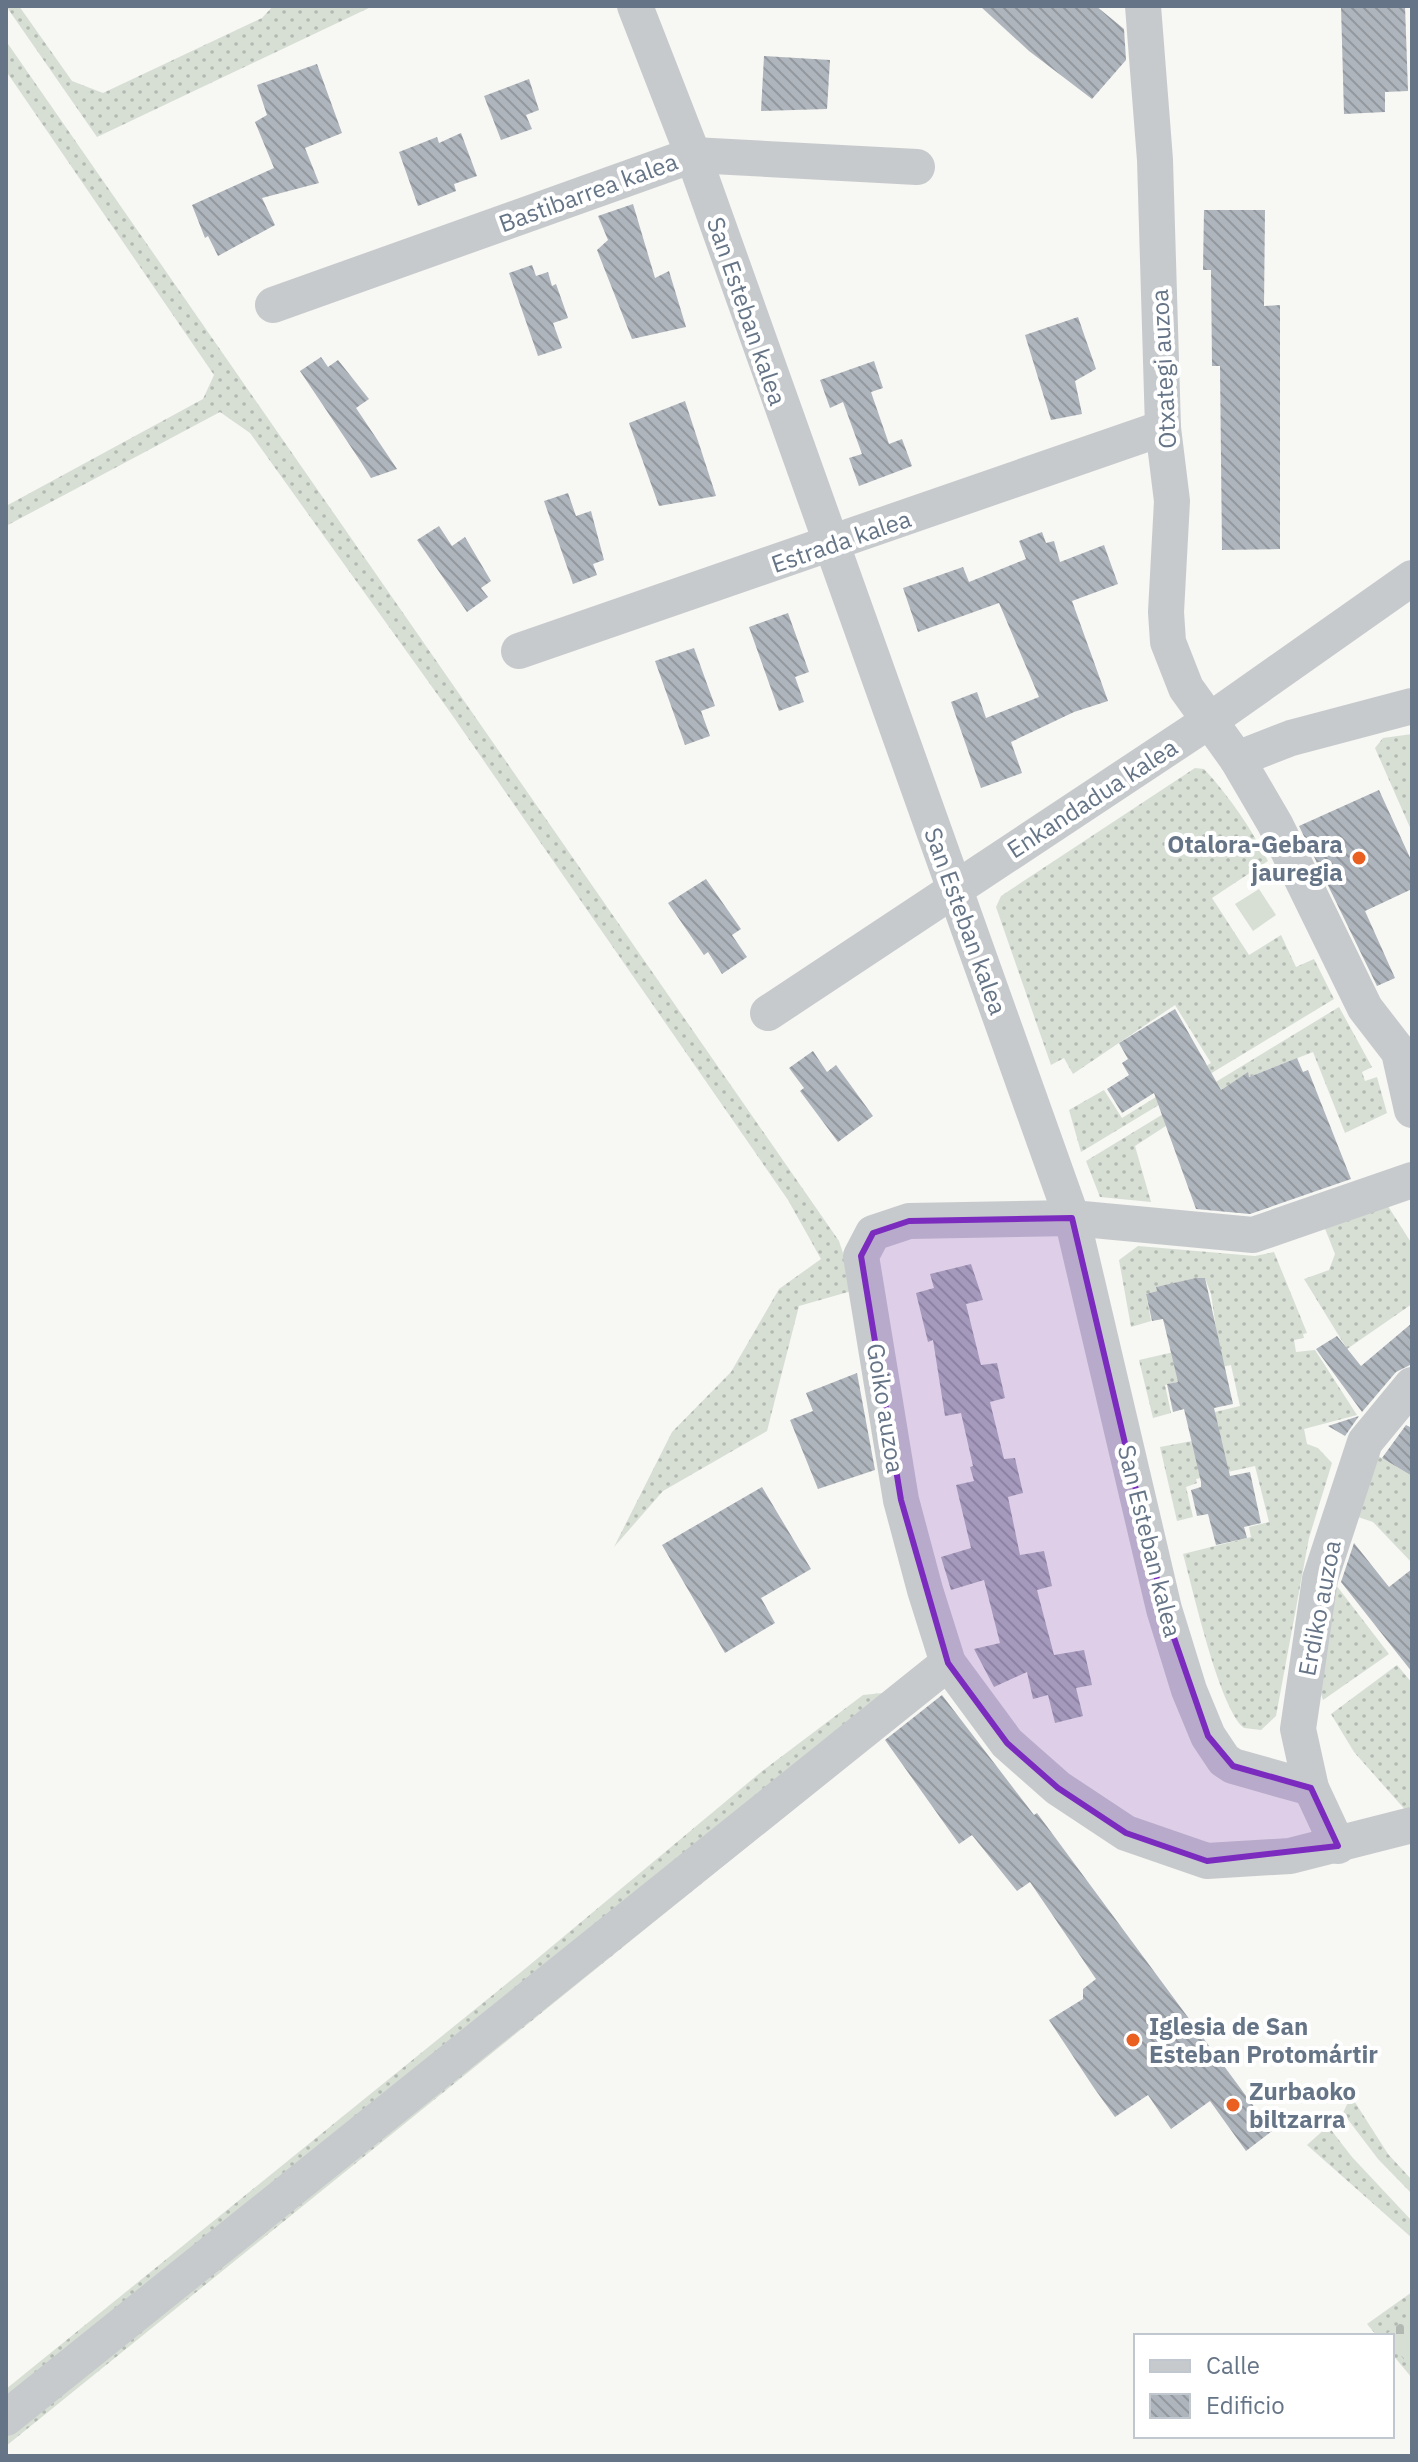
<svg xmlns="http://www.w3.org/2000/svg" width="1418" height="2462" font-family="'IBM Plex Sans',sans-serif">
<style>
.grass{fill:url(#grass-dots)}
.cemetery{fill:url(#cemetery-stones)}
.park{fill:#d7dfd4}
.building{fill:url(#building-back-hatch)}
.lines{fill:none;stroke-linecap:round;stroke-linejoin:round}
.street{stroke:#c7cacd;stroke-width:36}
.marked{fill:#7b2cbf;fill-opacity:0.2;stroke:#7b2cbf;stroke-width:6;stroke-linejoin:round}
.poi-dot{fill:#e96021;stroke:#fff;stroke-width:3}
.labels{text-anchor:middle;dominant-baseline:central;stroke-width:8;stroke-linejoin:round;paint-order:stroke}
.street-label{font-size:24px;fill:#657486;stroke:#fff}
.poi-label{font-size:24px;font-weight:bold;fill:#657486;stroke:#fff;text-anchor:start}
</style>
<defs>
<pattern id="grass-dots" width="8" height="8" patternUnits="userSpaceOnUse" patternTransform="scale(2)"><rect width="8" height="8" fill="#d7dfd4"/><path d="M2 2h.1M6 6h.1" fill="none" stroke="#b2b9b2" stroke-width="1.8" stroke-linecap="round"/></pattern>
<pattern id="cemetery-stones" width="16" height="16" patternUnits="userSpaceOnUse" patternTransform="scale(2)"><rect width="16" height="16" fill="#d7dfd4"/><path d="M2 7V4a2 2 0 0 1 4 0v3zM10 15v-3a2 2 0 0 1 4 0v3z" fill="#b2b9b2"/></pattern>
<pattern id="building-back-hatch" width="6" height="6" patternUnits="userSpaceOnUse" patternTransform="scale(2)"><rect width="6" height="6" fill="#afb5bc"/><path d="M-1 5l2 2M0 0l6 6M5-1l2 2" fill="none" stroke="#92989e"/></pattern>
</defs>
<rect width="100%" height="100%" fill="#f7f7f3"/>
<g class="grass">
<path d="M6 6H19L72 81 103 93 262 18 273 6H373L97 137Z"/>
<path d="M6 41 839 1241 855 1290 799 1306 767 1431 663 1491 614 1547 672 1432 731 1372 779 1289 821 1259 788 1200 450 712 250 433 220 412 6 526V506L203 399 214 375 6 71Z"/>
<path d="M1412 734V832L1375 748 1383 738Z"/>
<path d="M1195 768 1204 769C1230 797 1250 827 1268 861L1212 898 1249 955 1281 935 1296 967 1314 959 1334 999 1081 1152 1069 1110 1104 1090 1122 1118 1211 1063 1175 1005 1073 1074 1064 1058 1051 1065 996 907 1001 896Z"/>
<path d="M1339 1007 1372 1067 1362 1072 1365 1081 1377 1077 1387 1113 1345 1133 1313 1052 1249 1077 1247 1073 1135 1146 1151 1202 1100 1197 1086 1161Z"/>
<path d="M1386 1203 1412 1244V1304L1347 1349 1304 1279 1329 1270 1335 1254 1322 1221Z"/>
<path d="M1138 1246 1255 1256 1274 1252 1307 1333 1303 1334 1304 1338 1294 1340 1296 1352 1315 1350 1357 1415 1304 1429 1307 1444 1318 1448 1332 1463 1309 1538 1276 1716 1261 1730 1244 1728C1219 1708 1193 1589 1183 1554L1251 1537 1249 1527 1269 1522 1255 1466 1196 1479 1197 1483 1186 1487 1193 1517 1177 1521 1160 1447 1192 1441 1215 1412 1240 1406 1231 1365 1178 1377V1382L1165 1385 1171 1413 1153 1418 1139 1360 1200 1346 1216 1328 1211 1294 1205 1278 1156 1287 1157 1291 1146 1294 1151 1321 1131 1327 1119 1260Z"/>
<path d="M1375 1454 1412 1476V1563L1373 1522 1355 1516Z"/>
<path d="M1336 1585 1389 1654 1323 1700 1320 1690Z"/>
<path d="M1397 1665 1412 1683V1812L1408 1813 1354 1752 1331 1714Z"/>
<path d="M883 1693 6 2405V2389L526 1968 761 1772 863 1695Z"/>
<path d="M832 1778 6 2446V2432Z"/>
<path d="M1351 2096 1388 2154 1412 2180V2194L1378 2159 1343 2113Z"/>
<path d="M1328 2126 1352 2157 1412 2221V2238L1307 2145Z"/>
<path d="M1412 2292V2378L1392 2354V2336H1377L1367 2324Z"/>
</g>
<path class="cemetery" d="M1412 2314V2370L1392 2344V2336L1385 2335Z"/>
<path class="park" d="M1259 889 1276 915 1253 931 1235 904Z"/>
<g class="building">
<path d="M980 6H1096L1124 29 1126 60 1092 99 1029 51Z"/>
<path d="M1341 6H1405L1408 91 1385 92V112L1344 114Z"/>
<path d="M764 56 830 60 827 109 761 111Z"/>
<path d="M317 64 342 133 305 148 319 183 262 198 275 225 218 256 208 236 205 238 192 205 274 168 255 122 267 115 257 85Z"/>
<path d="M529 79 539 110 526 115 532 129 501 140 484 96Z"/>
<path d="M461 133 477 176 454 184 456 191 418 206 399 152 437 137 439 143Z"/>
<path d="M633 204 655 278 669 271 686 327 632 339 597 250 608 240 598 216Z"/>
<path d="M1204 210H1265L1264 306 1280 305V549L1222 550 1220 366H1212L1211 270H1203Z"/>
<path d="M532 265 536 276 548 272 552 286 556 284 568 318 553 323 562 348 538 356 509 273Z"/>
<path d="M1078 317 1096 369 1075 381 1082 414 1051 420 1025 335Z"/>
<path d="M321 357 328 367 338 360 369 399 356 408 397 469 371 478 361 462 300 371Z"/>
<path d="M874 361 883 388 871 392 889 444 902 439 912 466 859 486 849 458 862 454 843 402 830 408 820 380Z"/>
<path d="M685 401 716 496 659 506 629 423Z"/>
<path d="M568 493 576 516 591 511 604 560 593 564 597 575 573 584 544 501Z"/>
<path d="M439 526 452 546 465 537 491 581 481 588 488 597 467 612 417 540Z"/>
<path d="M1042 532 1046 543 1054 541 1060 562 1104 545 1118 584 1072 601 1108 701 1074 712 1011 742 1022 773 981 788 951 702 977 692 986 718 1039 697 999 603 918 632 903 588 963 567 969 582 1026 559 1019 541Z"/>
<path d="M788 613 809 672 795 677 804 702 779 711 749 627Z"/>
<path d="M694 648 715 706 701 711 710 736 685 745 655 661Z"/>
<path d="M1379 790 1412 862V889L1365 911 1395 978 1377 986 1299 826Z"/>
<path d="M706 879 741 929 732 935 747 957 722 974 708 952 704 955 668 903Z"/>
<path d="M1175 1009 1221 1090 1248 1072 1249 1077 1297 1058 1303 1072 1308 1070 1351 1179 1250 1214 1196 1209 1154 1093 1122 1113 1107 1089 1129 1075 1122 1063 1128 1059 1119 1043Z"/>
<path d="M813 1051 827 1072 836 1065 873 1116 838 1142 800 1091 804 1088 789 1068Z"/>
<path d="M971 1264 983 1300 966 1304 981 1365 997 1363 1005 1398 990 1402 1004 1459 1015 1458 1023 1493 1008 1497 1020 1555 1044 1551 1052 1586 1037 1590 1054 1655 1084 1650 1092 1685 1076 1688 1083 1716 1055 1723 1048 1695 1033 1699 1027 1672 994 1687 974 1649 1000 1643 984 1580 951 1590 941 1557 971 1548 956 1485 974 1481 970 1467 973 1466 961 1413 945 1416 933 1340 928 1342 916 1293 934 1288 930 1274Z"/>
<path d="M1196 1278H1205L1233 1404 1214 1408 1230 1476 1250 1472 1261 1523 1244 1527 1247 1538 1216 1545 1208 1514 1197 1516 1191 1490 1201 1487V1482L1184 1409 1173 1412 1167 1384 1178 1382 1163 1319 1152 1321 1146 1294 1157 1291 1156 1287Z"/>
<path d="M1412 1323V1364L1396 1372 1362 1412 1316 1349 1337 1336 1361 1366Z"/>
<path d="M857 1373 875 1470 818 1489 790 1420 813 1411 806 1393Z"/>
<path d="M1359 1416 1345 1436 1328 1426Z"/>
<path d="M1406 1425 1412 1428V1476L1382 1458Z"/>
<path d="M762 1487 811 1569 761 1598 775 1623 725 1653 662 1545Z"/>
<path d="M1354 1543 1389 1587 1412 1569V1672L1341 1582Z"/>
<path d="M942 1695 1034 1815 1037 1813 1272 2131 1246 2151 1210 2101 1171 2129 1148 2095 1115 2117 1094 2088 1049 2020 1083 1999V1989L1096 1979 1030 1882 1017 1891 972 1835 959 1844 885 1740Z"/>
</g>
<g class="lines">
<g class="street">
<path d="M635 6 693 155 1072 1218 1164 1609 1189 1690 1208 1736 1224 1760 1233 1766 1311 1788"/>
<path d="M1143 6 1155 160 1163 428 1172 501 1166 612 1168 642 1186 688 1237 759 1275 824 1365 1008 1399 1052 1412 1110"/>
<path d="M273 305 693 155 917 167"/>
<path d="M519 651 1163 428"/>
<path d="M1237 759 1291 738 1412 706"/>
<path d="M768 1013 1209 721 1412 578"/>
<path d="M1412 1180 1253 1235 1072 1218 909 1221 873 1233 861 1256 901 1500 925 1590 948 1663 1007 1743 1058 1788 1126 1833 1207 1861 1290 1856 1412 1825"/>
<path d="M1338 1846 1311 1788 1298 1729 1320 1579 1365 1442 1412 1385"/>
<path d="M6 2418 948 1663"/>
</g>
</g>
<path class="marked" d="M1072 1218 1164 1609 1208 1736 1233 1766 1311 1788 1338 1846 1207 1861 1126 1833 1058 1788 1007 1743 948 1663 901 1500 861 1256 873 1233 909 1221Z"/>
<g class="poi-dot">
<circle cx="1359" cy="858" r="8"/>
<circle cx="1133" cy="2040" r="8"/>
<circle cx="1233" cy="2105" r="8"/>
</g>
<g class="labels">
<g class="street-label">
<text transform="translate(588 192) rotate(-20)">Bastibarrea kalea</text>
<text transform="translate(747 311) rotate(71)">San Esteban kalea</text>
<text transform="translate(1163 369) rotate(-93)">Otxategi auzoa</text>
<text transform="translate(841 541) rotate(-19)">Estrada kalea</text>
<text transform="translate(1092 798) rotate(-33)">Enkandadua kalea</text>
<text transform="translate(966 921) rotate(70)">San Esteban kalea</text>
<text transform="translate(886 1408) rotate(81)">Goiko auzoa</text>
<text transform="translate(1150 1541) rotate(76)">San Esteban kalea</text>
<text transform="translate(1319 1608) rotate(-79)">Erdiko auzoa</text>
</g>
<g class="poi-label">
<text x="1343" y="844" text-anchor="end">Otalora-Gebara<tspan x="1343" dy="28">jauregia</tspan></text>
<text x="1149" y="2026">Iglesia de San<tspan x="1149" dy="28">Esteban Protomártir</tspan></text>
<text x="1249" y="2091">Zurbaoko<tspan x="1249" dy="28">biltzarra</tspan></text>
</g>
</g>
<rect width="1418" height="2462" fill="none" stroke="#657486" stroke-width="16"/>
<rect x="1134" y="2334" width="260" height="104" fill="#ffffff" stroke="#c1c7cf" stroke-width="2"/>
<rect x="1150" y="2360" width="40" height="12" fill="#c7cacd" stroke="#c1c7cf" stroke-width="2"/>
<text x="1206" y="2374" font-size="24" fill="#657486">Calle</text>
<rect x="1150" y="2394" width="40" height="24" fill="url(#building-back-hatch)" stroke="#c1c7cf" stroke-width="2"/>
<text x="1206" y="2414" font-size="24" fill="#657486">Edificio</text>
</svg>
